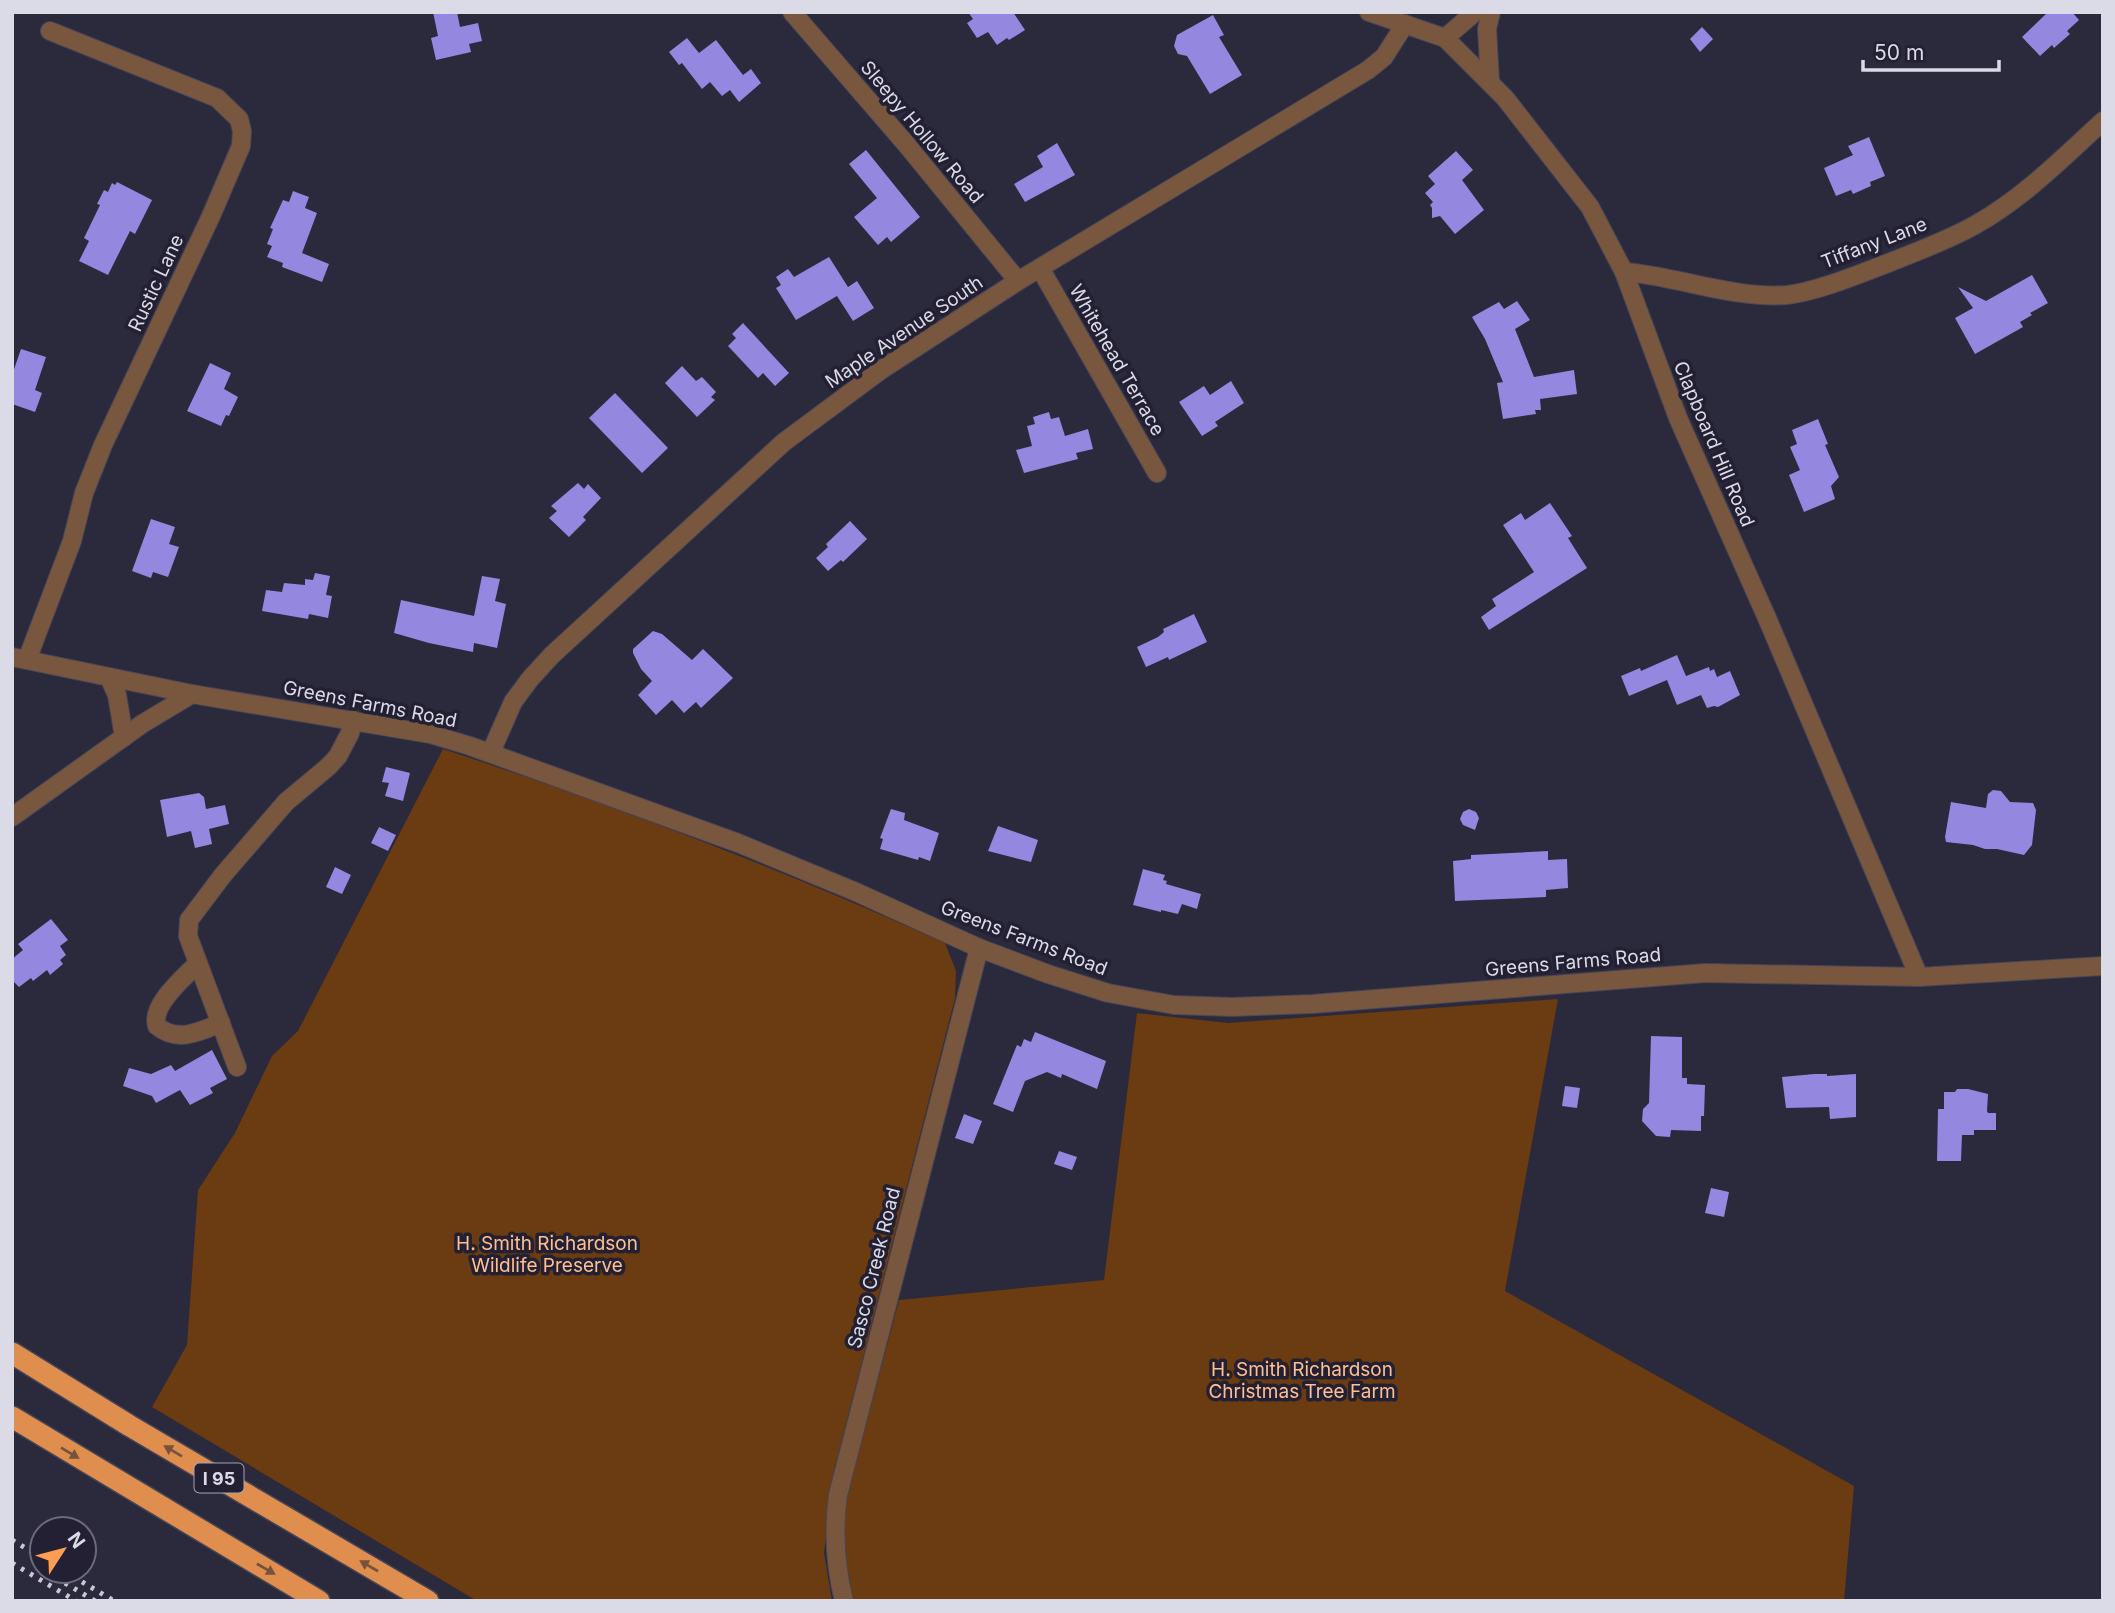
<svg xmlns="http://www.w3.org/2000/svg" width="2115" height="1613" font-family="Inter,sans-serif">
<style>
.green{fill:#6b3b11}
.building{fill:#9387df}
.lines{fill:none;stroke-linecap:round;stroke-linejoin:round}
.minor-casing{stroke:#474557;stroke-width:20}
.highway-casing{stroke:#474557;stroke-width:24}
.minor{stroke:#78573e;stroke-width:18}
.highway{stroke:#e08e4e;stroke-width:21}
.rail{stroke:#c9c7d5;stroke-width:5;stroke-dasharray:3.5 7;stroke-linecap:butt}
.oneway{fill:#77523f}
.labels{text-anchor:middle;dominant-baseline:central;stroke-width:7;stroke-linejoin:round;paint-order:stroke}
.shield{fill:#222032;stroke:#a4a2b1;stroke-width:2}
.shield-label{font-size:18px;font-weight:bold;fill:#dbdae7}
.street-label{font-size:19px;fill:#dbdae7;stroke:#222032}
.park-label{font-size:19px;fill:#ffbf92;stroke:#222032}
</style>
<rect width="100%" height="100%" fill="#2b293c"/>
<g class="green">
<path d="M443 749C614 805 781 869 945 943L956 971 955 998 835 1467 824 1553 832 1601H477L152 1407 187 1345 198 1190 235 1133 272 1056 298 1031Z"/>
<path d="M1558 999 1505 1291 1854 1486 1844 1601H853L843 1547 842 1516 899 1300 1104 1280 1137 1013 1228 1023Z"/>
</g>
<g class="building">
<path d="M433 12H457L460 27 478 23 482 41 469 44 471 52 436 60 431 38 438 36Z"/>
<path d="M968 12H1013L1025 30 1009 40 1007 38 997 45 988 32 977 38 967 23 973 19Z"/>
<path d="M2048 12H2072L2079 20 2067 31 2070 34 2054 48 2052 45 2040 56 2022 37Z"/>
<path d="M1213 15 1224 35 1219 37 1242 75 1210 94 1187 56 1178 54 1174 46 1177 35Z"/>
<path d="M1702 27 1713 39 1700 52 1690 39Z"/>
<path d="M687 38 699 53 716 40 743 75 751 69 761 83 739 102 730 90 722 96 710 82 702 89 682 63 679 65 669 52Z"/>
<path d="M1869 137 1885 176 1870 182 1871 186 1853 194 1851 190 1836 196 1824 168 1853 155 1848 146Z"/>
<path d="M1057 143 1075 175 1025 202 1014 184 1043 167 1037 156Z"/>
<path d="M866 150 920 217 891 242 887 237 878 245 854 217 877 198 849 164Z"/>
<path d="M1456 151 1473 170 1462 180 1484 210 1455 234 1440 216 1432 218V208L1430 205 1433 202 1425 193 1435 184 1428 176Z"/>
<path d="M117 182 152 200 135 234 130 231 108 275 79 261 89 241 84 238 100 205 97 204 104 190 108 192 112 183 115 185Z"/>
<path d="M293 191 309 197 305 208 317 213 302 253 329 264 322 282 282 267 283 263 267 257 272 246 267 244 273 229 270 228 283 200 289 202Z"/>
<path d="M829 257 848 287 857 281 874 308 853 321 837 296 796 320 776 288 781 285 776 277 788 269 794 277Z"/>
<path d="M2032 275 2048 303 2030 313 2032 315 2020 322 2023 327 1975 354 1955 318 1973 308 1958 287 1986 301Z"/>
<path d="M1517 301 1530 320 1515 329 1534 377 1574 370 1577 394 1540 399 1541 410H1535L1536 414 1503 419 1497 383 1503 382 1485 339 1472 317 1499 302 1504 309Z"/>
<path d="M743 323 789 373 775 386 763 373 758 378 728 346 736 338 732 334Z"/>
<path d="M21 349 46 357 35 390 42 393 35 412 12 404V375Z"/>
<path d="M210 363 231 373 224 389 238 397 229 416 226 415 221 426 187 411Z"/>
<path d="M682 366 696 381 702 377 716 392 711 397 715 400 697 417 665 383Z"/>
<path d="M1231 381 1244 403 1215 422 1218 426 1202 436 1179 402 1204 386 1210 395Z"/>
<path d="M615 393 668 448 642 473 589 418Z"/>
<path d="M1049 412 1051 419 1059 417 1065 436 1088 429 1093 449 1076 453 1078 459 1024 473 1016 450 1032 446 1027 426 1035 424 1033 417Z"/>
<path d="M1818 419 1828 444 1825 445 1839 477 1831 486 1835 499 1804 512 1789 475 1800 470 1790 447 1797 444 1792 430Z"/>
<path d="M578 483 584 489 588 484 601 498 583 517 586 520 569 537 549 518 557 511 551 506Z"/>
<path d="M1550 503 1572 536 1568 538 1587 568 1489 630 1481 617 1496 606 1492 599 1534 572 1503 525 1521 513 1525 520Z"/>
<path d="M151 519 175 527 169 544 179 547 168 577 153 572 151 578 132 571Z"/>
<path d="M850 521 867 539 843 562 841 560 828 571 816 558 828 547 826 544Z"/>
<path d="M315 573 330 576 326 595 332 596 328 618 309 614 308 619 262 611 266 590 282 592 284 583 305 585V579L313 580Z"/>
<path d="M482 576 500 579 495 601 506 604 497 648 474 643 473 652 429 643 394 633 401 600 474 616Z"/>
<path d="M1194 614 1207 642 1169 660 1168 657 1146 667 1137 647 1158 637 1164 632 1163 629Z"/>
<path d="M653 631 662 634 692 660 703 649 733 678 701 708 696 702 684 713 672 700 656 715 638 695 652 681 641 669 633 653V649Z"/>
<path d="M1677 655 1686 676 1709 667 1710 671 1714 669 1717 677 1730 671 1740 695 1718 707 1714 706 1707 708 1701 695 1677 705 1667 680 1629 696 1621 676 1640 668 1641 671Z"/>
<path d="M386 767 410 773 403 801 385 796 389 783 382 782Z"/>
<path d="M1993 790 2001 791 2010 802 2033 803 2036 810 2032 845 2024 855 1997 849H1985L1973 845 1946 842 1945 837 1951 802 1986 808 1988 794Z"/>
<path d="M199 793 204 797 206 809 225 805 229 824 209 829 212 844 195 848 191 831 167 837 160 800Z"/>
<path d="M891 809 905 813 904 820 939 833 930 861 919 857 918 860 880 849 883 839 880 838Z"/>
<path d="M1469 809 1476 812 1479 818 1475 830 1463 825 1460 819 1463 812Z"/>
<path d="M998 826 1038 840 1031 862 988 851Z"/>
<path d="M379 827 396 835 388 851 371 843Z"/>
<path d="M1548 851V860L1567 859 1568 888 1546 890V897L1455 901 1453 861 1471 859V855Z"/>
<path d="M335 867 351 875 342 894 326 887Z"/>
<path d="M1143 869 1165 875 1163 880 1167 881 1166 884 1201 894 1197 909 1182 904 1178 914 1161 910V912L1133 905Z"/>
<path d="M51 919 68 940 60 946 66 955 60 960 63 964 50 975 47 970 33 981 31 978 19 987 12 980V959L23 950 18 944Z"/>
<path d="M1035 1032 1106 1061 1097 1089 1062 1074 1061 1078 1047 1072 1025 1081 1013 1112 993 1104 1017 1045 1021 1047 1024 1039 1031 1042Z"/>
<path d="M1651 1036 1682 1037V1078H1687V1084L1705 1085 1704 1116H1701V1131L1671 1130 1670 1137 1656 1136 1642 1121 1643 1109 1649 1103Z"/>
<path d="M212 1050 227 1079 210 1088 213 1093 190 1105 180 1090 156 1103 152 1096 123 1086 129 1068 151 1074 171 1065 175 1071Z"/>
<path d="M1814 1074H1827V1076L1856 1074V1117L1830 1119 1829 1107 1786 1108 1782 1077Z"/>
<path d="M1565 1086 1580 1088 1577 1108 1562 1106Z"/>
<path d="M1957 1089H1968L1988 1094 1987 1111 1988 1113H1996V1130H1974V1135H1962L1961 1161H1937L1938 1109H1944V1092H1955Z"/>
<path d="M964 1114 982 1121 973 1144 955 1138Z"/>
<path d="M1059 1151 1077 1157 1072 1170 1054 1164Z"/>
<path d="M1711 1188 1729 1192 1724 1217 1705 1213Z"/>
</g>
<g class="lines">
<defs>
<g id="minor">
<path d="M792 12 906 144 1018 281"/>
<path d="M1369 12 1445 38 1505 98 1590 207 1624 272 1678 418 1767 618 1919 977"/>
<path d="M1445 38 1475 12"/>
<path d="M1490 81 1487 29 1491 12"/>
<path d="M1040 268 1157 473"/>
<path d="M1624 272C1678 276 1732 299 1787 295 1814 292 1852 277 1878 267 1910 254 1945 242 1975 225 2023 198 2063 158 2103 121"/>
<path d="M12 657 192 694 430 734 470 746 738 843 856 892 979 948 1048 974 1108 993 1174 1005 1232 1007 1312 1004 1705 973 1919 977 2103 966"/>
<path d="M27 660 72 541 84 493 103 445 211 216 241 146 242 131 239 119 217 98 50 31"/>
<path d="M109 677 117 695 124 737"/>
<path d="M491 752 513 702 530 679 552 655 784 442 881 370 1018 281 1368 70 1384 57 1405 24"/>
<path d="M12 817 142 724 192 694"/>
<path d="M198 963C185 977 150 1005 157 1026 177 1043 199 1032 221 1023"/>
<path d="M237 1067 188 936 189 920 223 875 286 802 329 766 338 756 350 733 353 720"/>
<path d="M844 1601C835 1565 833 1532 838 1495L979 948"/>
</g>
<g id="highway">
<path d="M12 1353 130 1426 428 1601"/>
<path d="M12 1417 319 1601"/>
</g>
</defs>
<use href="#minor" class="minor-casing"/>
<use href="#highway" class="highway-casing"/>
<use href="#minor" class="minor"/>
<use href="#highway" class="highway"/>
<g class="rail">
<path d="M12 1540 42 1558"/>
<path d="M12 1563 76 1601"/>
<path d="M64 1571 114 1601"/>
<path d="M65 1583 95 1601"/>
</g>
</g>
<defs><path id="oneway-solid" d="M-6-.8H1V-3.2L6.5 0L1 3.2V.8H-6Z" transform="scale(1.75)"/></defs>
<g class="oneway">
<use href="#oneway-solid" transform="translate(173 1451) rotate(-149)"/>
<use href="#oneway-solid" transform="translate(70 1453) rotate(31)"/>
<use href="#oneway-solid" transform="translate(369 1566) rotate(-150)"/>
<use href="#oneway-solid" transform="translate(266 1569) rotate(30)"/>
</g>
<g class="labels">
<rect class="shield" x="194.5" y="1463.5" width="49" height="29" rx="5"/>
<g class="shield-label">
<text x="219" y="1478">I 95</text>
</g>
<g class="street-label">
<text transform="translate(922 132) rotate(50)">Sleepy Hollow Road</text>
<text transform="translate(1874 243) rotate(-21)">Tiffany Lane</text>
<text transform="translate(156 283) rotate(-65)">Rustic Lane</text>
<text transform="translate(904 332) rotate(-34)">Maple Avenue South</text>
<text transform="translate(1117 360) rotate(60)">Whitehead Terrace</text>
<text transform="translate(1714 444) rotate(67)">Clapboard Hill Road</text>
<text transform="translate(370 704) rotate(11)">Greens Farms Road</text>
<text transform="translate(1024 938) rotate(21)">Greens Farms Road</text>
<text transform="translate(1573 962) rotate(-5)">Greens Farms Road</text>
<text transform="translate(874 1268) rotate(-76)">Sasco Creek Road</text>
</g>
<g class="park-label">
<text x="547" y="1243">H. Smith Richardson<tspan x="547" dy="22">Wildlife Preserve</tspan></text>
<text x="1302" y="1369">H. Smith Richardson<tspan x="1302" dy="22">Christmas Tree Farm</tspan></text>
</g>
</g>
<rect width="2115" height="1613" fill="none" stroke="#dbdae7" stroke-width="28"/>
<g transform="translate(63 1550) rotate(54)"><circle r="33" fill="#222032" stroke="#6c6a7a" stroke-width="2"/>
<path d="M0-5L12 26L0 18L-12 26Z" fill="#fc9d53"/>
<text y="-10" font-size="19" font-weight="bold" text-anchor="middle" fill="#dbdae7">N</text>
</g>
<path d="M1863 60v10h136v-10" fill="none" stroke="#dbdae7" stroke-width="3.5"/>
<text x="1874" y="60" font-size="21" fill="#dbdae7" stroke="#222032" stroke-width="5" paint-order="stroke">50 m</text>
</svg>
